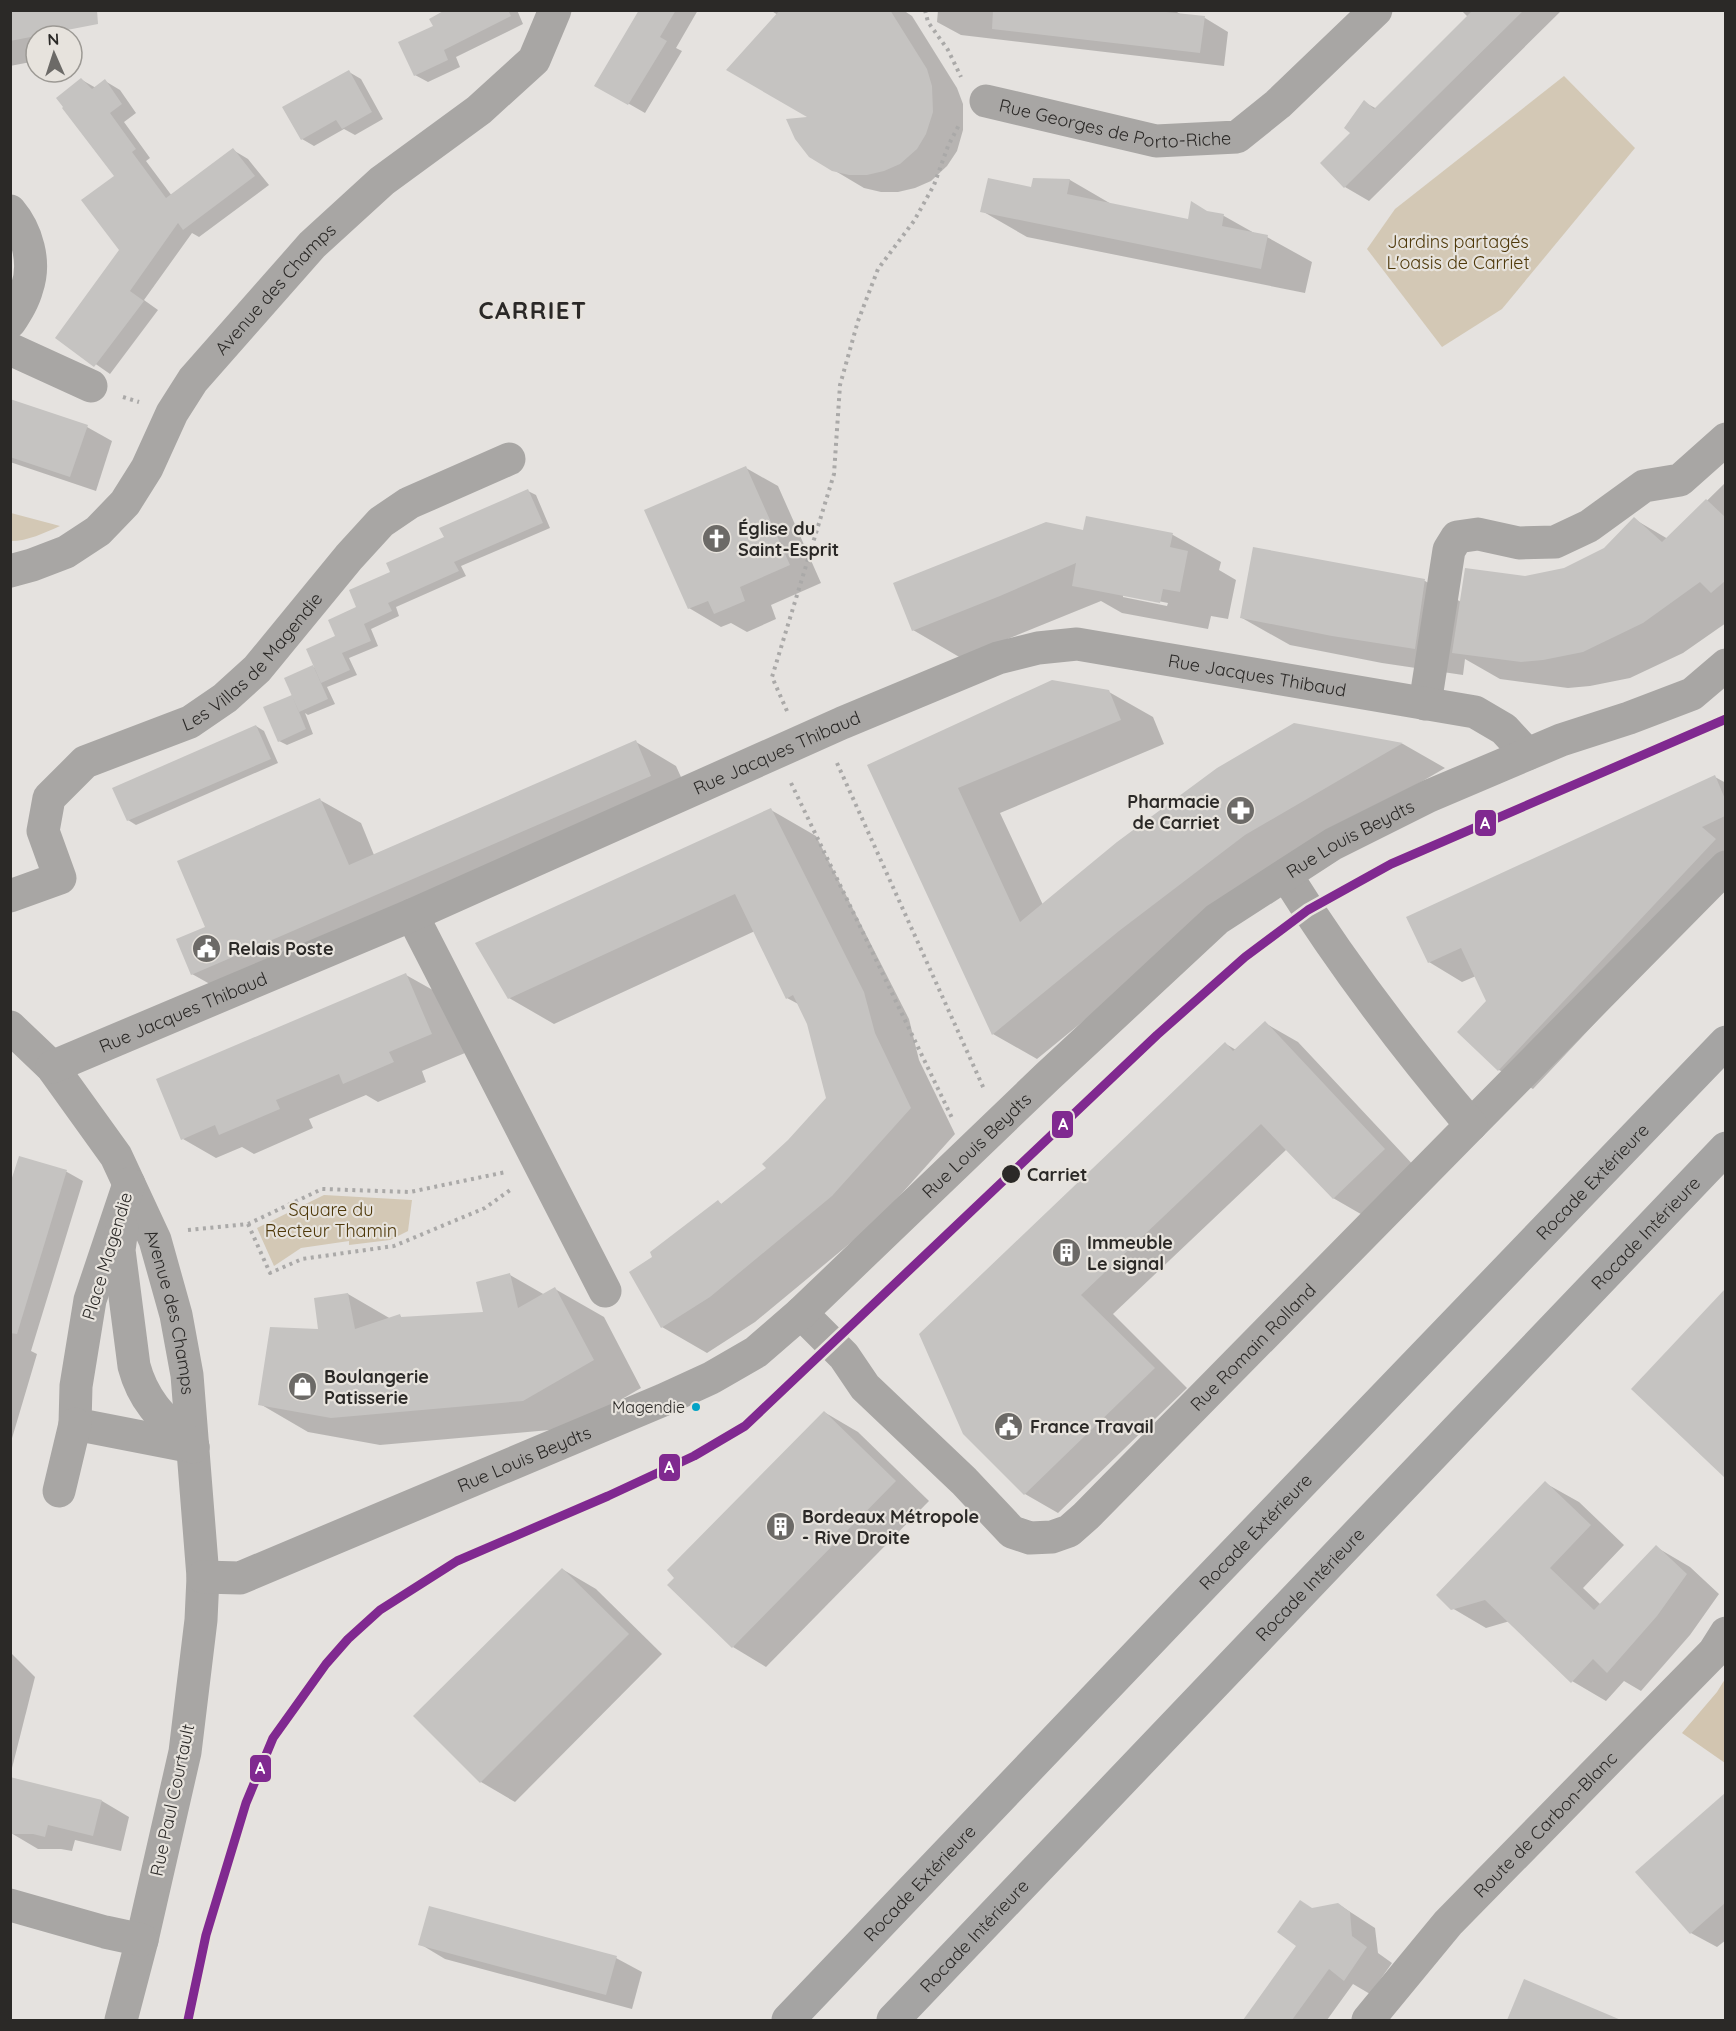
<svg xmlns="http://www.w3.org/2000/svg" width="1736" height="2031" font-family="Quicksand,sans-serif">
<style>
.green{fill:#d3c8b5}
.forest{fill:#d2c5b0}
.shadow{fill:#0003;fill-rule:evenodd}
.building{fill:#c5c3c1}
.lines{fill:none;stroke-linecap:round;stroke-linejoin:round}
.path{stroke:#aaa9a8;stroke-width:4;stroke-dasharray:3 4.5;stroke-linecap:butt}
.minor{stroke:#a8a6a4;stroke-width:33}
.highway{stroke:#a5a4a3;stroke-width:33}
.tram-1-casing{stroke:#e7e3dd;stroke-width:14}
.tram-1{stroke:#802990;stroke-width:9}
.stop-dot{fill:#2b2927;stroke:#e7e3dd;stroke-width:2}
.bus-dot{fill:#02a3c6;stroke:#e7e3dd;stroke-width:2}
.labels{text-anchor:middle;dominant-baseline:central;stroke-width:4.5;stroke-linejoin:round;paint-order:stroke}
.bus-label{font-size:16px;fill:#2b2927;stroke:#e7e3dd;text-anchor:end}
.street-label{font-size:18px;fill:#2b2927;stroke:#e7e3dd}
.park-label{font-size:18px;fill:#4e3809;stroke:#e7e3dd}
.poi-label{font-size:18px;font-weight:bold;fill:#2b2927;stroke:#e7e3dd;text-anchor:start}
.stop-label{font-size:18px;font-weight:bold;fill:#2b2927;stroke:#e7e3dd;text-anchor:start}
.district-label{font-size:24px;font-weight:bold;letter-spacing:1.5px;fill:#2b2927;stroke:#e7e3dd}
.line-badge{stroke:#e7e3dd;stroke-width:2}
.badge-label{font-size:16px;text-anchor:middle;font-weight:bold;fill:#fff}
</style>
<rect width="100%" height="100%" fill="#e5e2df"/>
<g class="green">
<path d="M1564 76 1635 148 1502 309 1442 347 1367 249 1395 209Z"/>
<path d="M10 513H11L60 526C44 533 28 541 11 541Z"/>
<path d="M324 1195 412 1200 408 1231 390 1240 349 1245V1241L301 1248 274 1266 257 1228Z"/>
</g>
<path class="forest" d="M1725 1679V1763L1682 1733 1717 1692Z"/>
<g class="shadow">
<path d="M10 10H64L70 36H36V48H34L36 61 10 66Z"/>
<path d="M469 10H517L523 24 456 57 460 67 428 82 415 75Z"/>
<path d="M640 10H698L676 48 682 51 645 113 596 85Z"/>
<path d="M770 10H903L912 16 957 88 963 104V130L957 151 947 166 931 181 915 188 898 192H881L864 188 832 169 811 118 778 15Z"/>
<path d="M938 10H1174L1183 16 1205 18 1228 32 1224 66 961 35 937 22Z"/>
<path d="M1461 10H1562L1369 201 1345 187 1352 133 1364 102 1377 109 1468 17Z"/>
<path d="M349 72 361 79 383 119 355 135 344 129 314 146 302 139Z"/>
<path d="M82 80 96 88 105 81 120 90 136 113 124 122 150 158 146 161 172 196 233 150 248 159 269 185 199 237 192 233 144 300 158 310 110 374 57 337 121 250 116 176Z"/>
<path d="M1034 179 1070 180 1113 205 1189 221 1208 213 1224 216 1256 234 1267 237 1312 262 1305 293 1027 237 982 211 1033 189Z"/>
<path d="M10 401 87 427 112 441 96 491 10 462Z"/>
<path d="M746 468 778 486 821 583 771 605 776 619 747 632 731 623 721 627 689 608Z"/>
<path d="M1726 482V623L1683 653 1630 678 1590 686 1568 688 1500 679 1465 659 1463 675 1382 663 1290 645 1242 618 1254 549 1425 581 1461 602 1525 578 1564 569 1605 549 1634 519 1668 539Z"/>
<path d="M528 491 536 495 550 528 461 566 466 576 396 607 399 616 371 629 378 646 349 658 357 675 327 687 335 704 308 715 305 713 313 734 287 745 279 741 294 696 313 667 317 669 358 608 392 573 446 538Z"/>
<path d="M1087 518 1173 535 1221 562 1219 570 1236 580 1228 619 1211 616 1208 629 1122 613 1101 601 961 658 913 630 1084 532ZM1123 594 1168 603 1167 606 1123 597Z"/>
<path d="M1109 692 1153 717 1164 744 1000 813 1043 905 1294 725 1403 744 1445 768 1289 859 1163 956 1037 1059 993 1034 869 766Z"/>
<path d="M256 726 264 731 278 763 136 825 128 820Z"/>
<path d="M636 742 676 766 691 799 233 997 192 974 207 927 320 800 361 823 374 855Z"/>
<path d="M1715 777 1726 783V884L1533 1089 1499 1070 1488 1001 1476 976 1462 982 1429 962Z"/>
<path d="M771 810 816 836 909 1019 919 1060 955 1134 877 1221 755 1322 707 1353 662 1327 718 1202 723 1205 768 1168 828 1098 809 1023 800 1005 787 998 755 931 554 1024 509 998Z"/>
<path d="M406 975 440 994 465 1053 422 1071 426 1082 378 1102 366 1095 309 1119 313 1128 254 1154 242 1147 216 1158 183 1139Z"/>
<path d="M1265 1023 1298 1042 1417 1169 1366 1217 1333 1198 1287 1149 1113 1314 1187 1388 1058 1513 1025 1494 964 1433 1226 1044 1236 1050Z"/>
<path d="M20 1158 67 1172 83 1181 31 1351 37 1354 10 1445V1188Z"/>
<path d="M510 1275 545 1295 555 1289 604 1317 641 1388 572 1428 380 1445 308 1432 260 1404 348 1294 391 1319 400 1316 404 1319 485 1313Z"/>
<path d="M1718 1299 1726 1303V1476L1633 1389Z"/>
<path d="M824 1412 858 1432 929 1501 766 1667 733 1647Z"/>
<path d="M1545 1483 1579 1502 1624 1545 1583 1588 1601 1605 1656 1547 1690 1567 1719 1594 1690 1635 1641 1691 1624 1681 1606 1701 1572 1681 1510 1621 1486 1628 1452 1608Z"/>
<path d="M562 1569 596 1589 662 1654 515 1802 481 1782 415 1716Z"/>
<path d="M10 1652 35 1677 10 1776Z"/>
<path d="M1726 1795V1940L1717 1947 1691 1933 1637 1872Z"/>
<path d="M102 1801 129 1817 121 1851 75 1840 72 1851 61 1849H38L11 1833Z"/>
<path d="M1338 1904 1375 1928 1378 1953 1392 1963 1370 1994 1353 1984 1327 2020H1245L1298 1945 1314 1909Z"/>
<path d="M420 1944 616 1958 642 1972 632 2009 445 1959Z"/>
<path d="M1525 1981 1618 2020H1508Z"/>
</g>
<g class="building">
<path d="M10 10H97L98 24 10 41Z"/>
<path d="M445 10H508L511 16 444 50 448 60 414 76 398 42 433 26 429 19Z"/>
<path d="M639 10H676L660 37 667 41 628 105 594 86Z"/>
<path d="M780 10H890L927 69 932 86 933 112 926 134 917 149 900 164 884 171 867 175H849L832 171 809 157 795 139 786 119 807 117 726 70Z"/>
<path d="M993 10H1147L1205 16 1200 53 992 29Z"/>
<path d="M1473 10H1524L1344 188 1320 163 1350 133 1344 128 1364 100 1374 109Z"/>
<path d="M349 70 372 112 342 129 336 120 301 140 282 107Z"/>
<path d="M81 78 92 89 105 79 122 104 110 113 136 149 132 152 166 198 233 148 255 176 183 230 178 223 130 291 144 301 94 367 55 338 119 250 81 200 114 176 62 108 63 107 56 98Z"/>
<path d="M988 178 1031 187 1033 178 1070 179 1067 194 1188 219 1191 201 1207 211 1224 214 1222 226 1268 235 1261 269 980 212Z"/>
<path d="M10 399 88 425 70 477 10 457Z"/>
<path d="M746 466 790 565 740 587 745 601 714 614 708 601 688 609 644 510Z"/>
<path d="M528 489 543 523 454 562 459 571 388 603 392 611 364 624 371 641 342 653 350 670 321 683 306 649 335 636 328 620 356 607 349 590 390 572 386 563 444 537 439 528Z"/>
<path d="M1706 499 1725 517V581L1711 593 1700 582 1643 623 1583 652 1543 660 1521 662 1452 653 1465 568 1525 576 1564 568 1604 548 1634 517 1662 542Z"/>
<path d="M1086 516 1173 533 1170 547 1188 551 1180 592 1163 589 1160 603 1072 586 1076 563 1000 596 912 631 893 583 1046 522 1083 530Z"/>
<path d="M1253 547 1425 579 1415 649 1332 636 1240 618Z"/>
<path d="M313 665 328 699 299 712 284 678Z"/>
<path d="M1052 680 1109 690 1121 720 958 788 1020 922 1117 842 1217 768 1294 723 1403 743 1245 835 1119 931 992 1035 867 765Z"/>
<path d="M292 695 306 729 278 742 263 707Z"/>
<path d="M256 725 271 759 127 821 112 788Z"/>
<path d="M636 740 651 776 191 975 176 939 205 927 177 861 320 798 349 865Z"/>
<path d="M1715 775 1725 799V816L1702 827 1716 839 1498 1071 1457 1032 1486 1001 1461 948 1428 963 1406 917Z"/>
<path d="M771 808 864 992 875 1033 911 1108 832 1196 710 1297 661 1328 629 1272 652 1257 650 1252 718 1200 721 1204 766 1168 762 1164 788 1140 826 1098 807 1024 793 995 786 999 735 894 508 999 475 943Z"/>
<path d="M406 973 432 1034 389 1052 394 1062 343 1084 339 1074 276 1100 280 1109 219 1135 215 1125 181 1140 156 1079Z"/>
<path d="M1265 1021 1385 1149 1333 1199 1261 1124 1081 1295 1155 1368 1024 1495 963 1434 919 1334 1225 1042 1233 1051Z"/>
<path d="M19 1156 67 1170 17 1334 10 1333V1184Z"/>
<path d="M510 1273 518 1308 555 1287 594 1360 523 1401 331 1418 258 1405 270 1327 318 1329 314 1298 348 1293 355 1329 400 1314 401 1317 483 1312 476 1282Z"/>
<path d="M1725 1289V1478L1631 1389Z"/>
<path d="M824 1411 896 1481 732 1648 667 1585 674 1578 667 1570Z"/>
<path d="M1545 1481 1591 1525 1550 1568 1594 1610 1656 1545 1687 1574 1657 1616 1607 1673 1593 1659 1571 1683 1485 1600 1451 1610 1436 1595Z"/>
<path d="M562 1568 629 1634 480 1783 413 1716Z"/>
<path d="M10 1777 102 1800 93 1836 48 1825 45 1837 33 1834H10Z"/>
<path d="M1725 1793V1903L1690 1934 1635 1872Z"/>
<path d="M1300 1900 1312 1908 1338 1903 1350 1912 1352 1936 1367 1947 1344 1981 1329 1969 1292 2020H1243L1296 1946 1277 1932Z"/>
<path d="M429 1906 617 1956 606 1995 418 1945Z"/>
<path d="M1524 1979 1621 2020H1507Z"/>
</g>
<g class="lines">
<g class="path">
<path d="M925 10 928 22 948 50 961 77"/>
<path d="M123 397 139 402"/>
<path d="M787 711 772 677 834 474 840 385 858 321 878 269 914 221 934 185 948 146 960 123"/>
<path d="M837 763 984 1089"/>
<path d="M791 783 953 1120"/>
<path d="M248 1224 270 1273 302 1259 394 1246 485 1208 513 1188"/>
<path d="M188 1230 248 1224 322 1189 410 1192 506 1172"/>
</g>
<g class="minor">
<path id="s1" d="M986 101 1156 141 1237 137 1278 104 1376 10"/>
<path d="M10 211C27 231 36 262 27 288 24 300 17 311 10 322"/>
<path d="M10 349 91 386"/>
<path id="s2" d="M10 571 32 565 66 552 98 531 125 503 147 468 172 413 193 380 312 245 382 181 479 110 534 60 555 10"/>
<path d="M1425 704 1449 550 1457 537 1478 534 1519 543 1555 542 1589 526 1644 486 1680 480 1726 439"/>
<path id="s3" d="M10 896 60 878 43 831 49 798 85 762 190 722 225 698 257 669 349 557 381 522 409 503 509 459"/>
<path d="M412 915 605 1291"/>
<path id="s4" d="M10 1027 52 1067 116 1156 155 1240 176 1315 187 1375 203 1577 201 1620 185 1752 142 1940 121 2020"/>
<path id="s5" d="M52 1067 412 915 842 723 998 658 1038 648 1077 644 1475 712 1504 729 1527 754"/>
<path d="M1471 1125 1726 867"/>
<path d="M129 1184 90 1300 76 1386 75 1424 193 1447"/>
<path d="M122 1228 119 1250 134 1366C144 1404 166 1421 193 1447"/>
<path id="s6" d="M801 1313 844 1356 865 1387 964 1481 1012 1532 1030 1538 1052 1537 1069 1531 1086 1516 1471 1125C1404 1046 1341 963 1286 875"/>
<path d="M59 1491 75 1424"/>
<path id="s7" d="M203 1577 240 1578 663 1400 711 1378 756 1352 801 1313 1047 1077 1217 919 1333 844 1429 796 1561 740 1629 718 1692 694 1726 665"/>
<path d="M10 1905 105 1932 142 1940"/>
<path id="s8" d="M1368 2020 1448 1923 1714 1652 1726 1633"/>
</g>
<g class="highway">
<path id="s9" d="M788 2020 1190 1599 1726 1042"/>
<path id="s10" d="M893 2020 1726 1148"/>
</g>
<defs>
<path id="tram-1" d="M188 2020 206 1935 246 1803 273 1738 326 1664 348 1639 380 1610 457 1561 608 1496 694 1456 745 1426 1157 1035 1245 957 1308 910 1391 864 1726 719"/>
</defs>
<use href="#tram-1" class="tram-1-casing"/>
<use href="#tram-1" class="tram-1"/>
</g>
<defs>
<symbol id="church-disc" viewBox="-11 -11 22 22"><circle r="9.5" fill="#6c6a67" stroke="#e7e3dd"/><path d="M-1.2-6h2.4v3.5h3.3v2.4h-3.3V6h-2.4V-.1h-3.3v-2.4h3.3Z" fill="#fff"/></symbol>
<symbol id="pharmacy-disc" viewBox="-11 -11 22 22"><circle r="9.5" fill="#6c6a67" stroke="#e7e3dd"/><path d="M-2-6h4v4h4v4h-4v4h-4v-4h-4v-4h4Z" fill="#fff"/></symbol>
<symbol id="civic-disc" viewBox="-11 -11 22 22"><circle r="9.5" fill="#6c6a67" stroke="#e7e3dd"/><path d="M-.6-6.5H3V-4.5H.6V-3L4-1V1h2V6H-6V1h2V-1L-.6-3ZM-1.2 2.5V6h2.4V2.5Z" fill="#fff"/></symbol>
<symbol id="building-disc" viewBox="-11 -11 22 22"><circle r="9.5" fill="#6c6a67" stroke="#e7e3dd"/><path d="M-4-6H4V6H1V3H-1V6H-4ZM-2.5-4.3h1.7v1.8h-1.7ZM.8-4.3h1.7v1.8H.8ZM-2.5-1h1.7V.8h-1.7ZM.8-1h1.7V.8H.8Z" fill="#fff"/></symbol>
<symbol id="shop-disc" viewBox="-11 -11 22 22"><circle r="9.5" fill="#6c6a67" stroke="#e7e3dd"/><path d="M-5-2.5h2.3a2.7 3.5 0 0 1 5.4 0H5L5.5 6h-11ZM-1.5-2.5h3a1.5 2.3 0 0 0-3 0Z" fill="#fff"/></symbol>
</defs>
<g fill-rule="evenodd">
<use href="#church-disc" x="700" y="522" width="33" height="33"/>
<use href="#pharmacy-disc" x="1224" y="794" width="33" height="33"/>
<use href="#civic-disc" x="190" y="932" width="33" height="33"/>
<use href="#building-disc" x="1050" y="1236" width="33" height="33"/>
<use href="#shop-disc" x="286" y="1370" width="33" height="33"/>
<use href="#civic-disc" x="992" y="1410" width="33" height="33"/>
<use href="#building-disc" x="764" y="1510" width="33" height="33"/>
</g>
<circle class="stop-dot" cx="1011" cy="1174" r="10"/>
<circle class="bus-dot" cx="696" cy="1407" r="5"/>
<g class="labels">
<g class="bus-label">
<text x="685" y="1407">Magendie</text>
</g>
<g class="street-label">
<text stroke="none"><textPath href="#s1" startOffset="132">Rue Georges de Porto-Riche</textPath></text>
<text stroke="none"><textPath href="#s2" startOffset="400">Avenue des Champs</textPath></text>
<text stroke="none"><textPath href="#s3" startOffset="387">Les Villas de Magendie</textPath></text>
<text stroke="none"><textPath href="#s5" startOffset="1294">Rue Jacques Thibaud</textPath></text>
<text stroke="none"><textPath href="#s5" startOffset="790">Rue Jacques Thibaud</textPath></text>
<text stroke="none"><textPath href="#s7" startOffset="1389">Rue Louis Beydts</textPath></text>
<text stroke="none"><textPath href="#s5" startOffset="142">Rue Jacques Thibaud</textPath></text>
<text stroke="none"><textPath href="#s7" startOffset="903">Rue Louis Beydts</textPath></text>
<text stroke="none"><textPath href="#s9" startOffset="1162">Rocade Extérieure</textPath></text>
<text stroke="none"><textPath href="#s10" startOffset="1089">Rocade Intérieure</textPath></text>
<text transform="translate(107 1256) rotate(-73)">Place Magendie</text>
<text stroke="none"><textPath href="#s4" startOffset="334">Avenue des Champs</textPath></text>
<text stroke="none"><textPath href="#s6" startOffset="624">Rue Romain Rolland</textPath></text>
<text stroke="none"><textPath href="#s7" startOffset="345">Rue Louis Beydts</textPath></text>
<text stroke="none"><textPath href="#s9" startOffset="676">Rocade Extérieure</textPath></text>
<text stroke="none"><textPath href="#s10" startOffset="603">Rocade Intérieure</textPath></text>
<text transform="translate(172 1800) rotate(-78)">Rue Paul Courtault</text>
<text stroke="none"><textPath href="#s8" startOffset="264">Route de Carbon-Blanc</textPath></text>
<text stroke="none"><textPath href="#s9" startOffset="190">Rocade Extérieure</textPath></text>
<text stroke="none"><textPath href="#s10" startOffset="117">Rocade Intérieure</textPath></text>
</g>
<g class="park-label">
<text x="1458" y="241">Jardins partagés<tspan x="1458" dy="21">L'oasis de Carriet</tspan></text>
<text x="331" y="1209">Square du<tspan x="331" dy="21">Recteur Thamin</tspan></text>
</g>
<g class="poi-label">
<text x="738" y="528">Église du<tspan x="738" dy="21">Saint-Esprit</tspan></text>
<text x="1220" y="801" text-anchor="end">Pharmacie<tspan x="1220" dy="21">de Carriet</tspan></text>
<text x="228" y="948">Relais Poste</text>
<text x="1087" y="1242">Immeuble<tspan x="1087" dy="21">Le signal</tspan></text>
<text x="324" y="1376">Boulangerie<tspan x="324" dy="21">Patisserie</tspan></text>
<text x="1030" y="1426">France Travail</text>
<text x="802" y="1516">Bordeaux Métropole<tspan x="802" dy="21">- Rive Droite</tspan></text>
</g>
<g class="stop-label">
<text x="1027" y="1174">Carriet</text>
</g>
<g class="district-label">
<text x="533" y="310">CARRIET</text>
</g>
</g>
<g class="line-badge">
<rect x="1474" y="809" width="23" height="28" rx="6" fill="#802990"/>
<rect x="1051" y="1110" width="23" height="29" rx="6" fill="#802990"/>
<rect x="658" y="1453" width="23" height="29" rx="6" fill="#802990"/>
<rect x="249" y="1754" width="23" height="29" rx="6" fill="#802990"/>
</g>
<g class="badge-label">
<text x="1485" y="829">A</text>
<text x="1063" y="1130">A</text>
<text x="669" y="1473">A</text>
<text x="260" y="1774">A</text>
</g>
<rect width="1736" height="2031" fill="none" stroke="#2b2927" stroke-width="24"/>
<g transform="translate(54 54) rotate(357)"><circle r="28" fill="#e7e3dd" stroke="#9c9994" stroke-width="1.5"/>
<path d="M0-4.5L10 22L0 15L-10 22Z" fill="#6c6a67"/>
<text y="-9" font-size="16" font-weight="bold" text-anchor="middle" fill="#2b2927">N</text>
</g>
</svg>
